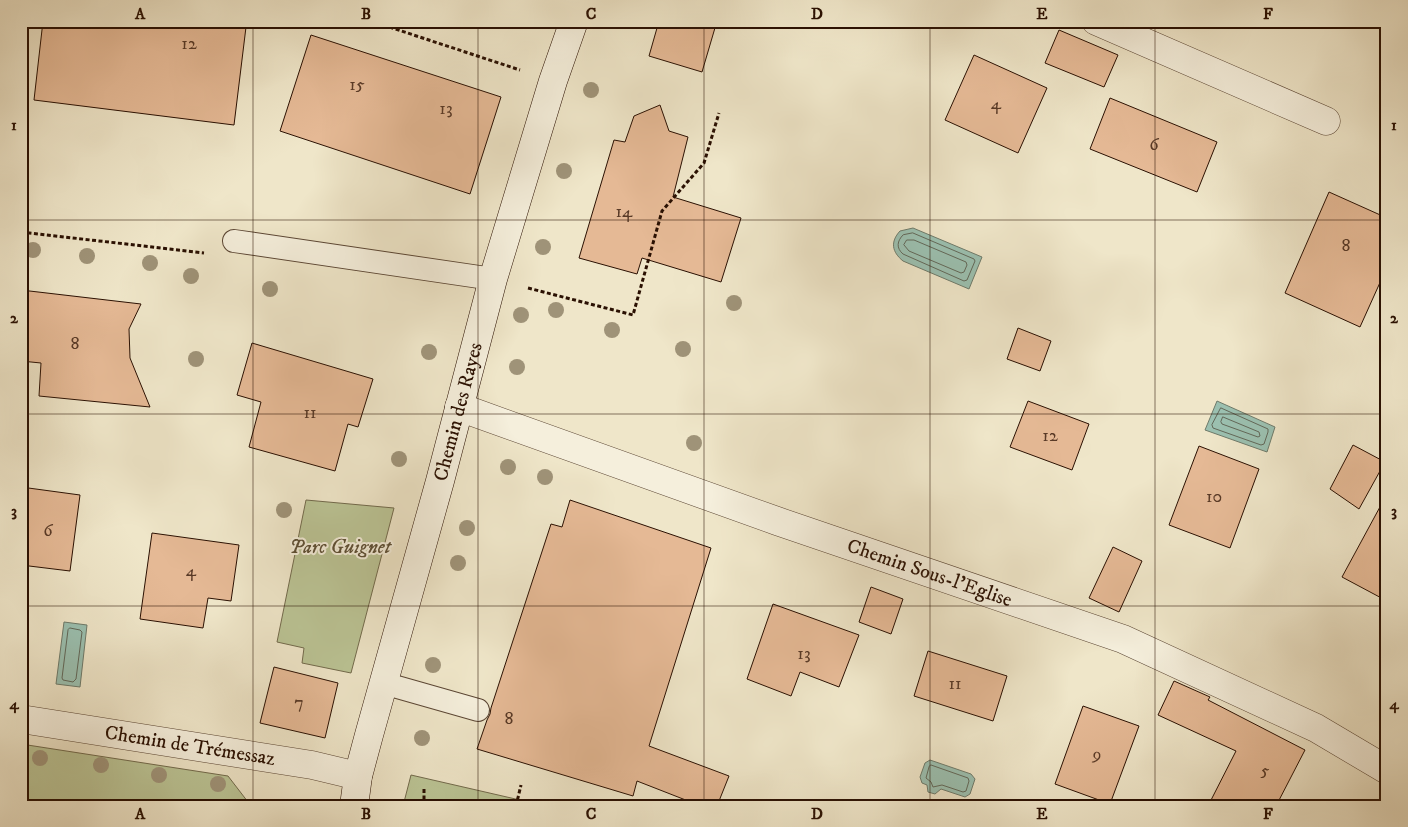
<svg xmlns="http://www.w3.org/2000/svg" width="1408" height="827" font-family="'IM FELL DW Pica',serif">
<style>
.green{fill:#bbc495;stroke:#726a4c}
.water{fill:#9bc0b0;stroke:#6e7a6a}
.lines{fill:none;stroke-linecap:round;stroke-linejoin:round}
.shore{stroke:#626859;stroke-width:1}
.building{fill:#e5b995;stroke:#2a1002}
.lane-casing{stroke:#5b4634;stroke-width:24}
.street-casing{stroke:#5b4634;stroke-width:29}
.secondary-casing{stroke:#2a1002;stroke-width:29}
.path{stroke:#2a1002;stroke-width:3;stroke-dasharray:4 2.5;stroke-linecap:butt}
.lane{stroke:#f5efdc;stroke-width:22}
.street{stroke:#f5efdc;stroke-width:28}
.secondary{stroke:#f5efdc;stroke-width:28}
.tree{fill:#9f9378}
.grid{fill:none;stroke:#2a1002;stroke-width:1;stroke-opacity:0.55}
.labels{text-anchor:middle;dominant-baseline:central;stroke-width:4;stroke-linejoin:round;paint-order:stroke}
.number-label{font-size:18px;fill:#593a27}
.street-label{font-size:20px;fill:#2a1002;stroke:#f5efdc}
.park-label{font-size:20px;font-style:italic;fill:#5d4f35;stroke:#f5efdc}
.neatline{fill:none;stroke:#2a1002;stroke-width:2}
.grid-label{font-size:16px;text-anchor:middle;font-weight:bold;fill:#2a1002}
</style>
<rect width="100%" height="100%" fill="#efe6c9"/>
<filter id="stains"><feTurbulence type="fractalNoise" baseFrequency=".004" numOctaves="4"/><feColorMatrix values="0 0 0 0 .2 0 0 0 0 .09 0 0 0 0 .02 0 0 0 .5 -.17"/></filter>
<radialGradient id="worn" r=".72"><stop offset=".6" stop-color="#630" stop-opacity="0"/><stop offset="1" stop-color="#630" stop-opacity=".3"/></radialGradient>
<g class="green">
<path d="M306 500 394 508 351 673 302 663 304 648 277 642Z"/>
<path d="M21 744 228 776 248 802 247 806H21Z"/>
<path d="M411 775 546 806H403Z"/>
</g>
<g class="water">
<path d="M913 228 982 257 969 289 903 261C892 252 890 242 900 231Z"/>
<path d="M1217 401 1275 427 1267 452 1205 430Z"/>
<path d="M64 622 87 625 80 687 56 684Z"/>
<path d="M930 760 971 774 975 779 970 794 965 797 941 789 935 794 928 792 927 785 922 783 920 777 925 763Z"/>
</g>
<g class="lines">
<g class="shore">
<path d="M913 233 974 259 975 261 967 280 964 281 903 254C896 248 897 241 903 235Z"/>
<path d="M907 240H914L966 262 967 265 964 272 961 273 909 251 904 245Z"/>
<path d="M1221 408 1268 429V432L1264 444 1261 445 1213 428 1212 425Z"/>
<path d="M1223 417 1259 432 1260 436 1258 437 1222 424 1221 422Z"/>
<path d="M70 628 80 630 82 632 76 679 73 682 63 680 62 678 68 630Z"/>
<path d="M931 765 968 778 969 781 966 791 963 792 942 785 933 787 931 782 926 778 929 767Z"/>
</g>
</g>
<g class="building">
<path d="M43 21H199L246 27 234 125 34 100Z"/>
<path d="M659 21H717L702 72 649 56Z"/>
<path d="M1059 30 1118 55 1104 87 1045 63Z"/>
<path d="M311 35 501 97 470 194 280 131Z"/>
<path d="M974 55 1047 88 1018 153 945 120Z"/>
<path d="M1110 98 1217 142 1197 192 1090 149Z"/>
<path d="M660 105 669 131 688 137 673 197 741 218 721 282 642 258 637 274 579 258 614 140 625 142 634 116Z"/>
<path d="M1329 192 1387 218V267L1360 327 1285 293Z"/>
<path d="M21 290 141 304 129 329 130 358 150 407 39 396 41 363 21 361Z"/>
<path d="M1018 328 1051 341 1040 371 1007 359Z"/>
<path d="M252 343 373 379 358 427 348 424 335 471 249 447 261 402 237 395Z"/>
<path d="M1028 401 1089 424 1072 470 1010 447Z"/>
<path d="M1353 445 1385 462 1359 509 1330 489Z"/>
<path d="M1199 446 1259 469 1230 548 1169 525Z"/>
<path d="M21 487 80 495 70 571 21 565Z"/>
<path d="M1387 494V601L1342 577Z"/>
<path d="M570 500 711 548 649 746 729 776 717 806H701L637 781 633 796 477 749 487 720 490 714 491 708 551 524 562 527Z"/>
<path d="M152 533 239 545 231 601 208 598 203 628 140 619Z"/>
<path d="M1113 547 1142 561 1119 612 1089 598Z"/>
<path d="M871 587 903 599 891 634 859 622Z"/>
<path d="M773 604 859 635 839 687 800 672 791 696 747 679Z"/>
<path d="M928 651 1007 676 993 721 914 696Z"/>
<path d="M274 667 338 683 325 738 260 723Z"/>
<path d="M1174 681 1210 697 1208 700 1305 750 1276 806H1208L1236 751 1158 715Z"/>
<path d="M1083 706 1139 726 1110 804 1055 784Z"/>
</g>
<g class="lines">
<defs>
<g id="lane">
<path d="M234 241 493 279"/>
<path d="M383 683 478 710"/>
</g>
<g id="street">
<path d="M1096 21 1326 121"/>
<path id="s1" d="M459 407 777 521 1123 639 1316 728 1387 770"/>
<path id="s2" d="M21 719 312 765 358 776"/>
</g>
<g id="secondary">
<path id="s3" d="M354 806 358 776 369 735 440 481 493 279 553 81 574 21"/>
</g>
</defs>
<use href="#lane" class="lane-casing"/>
<use href="#street" class="street-casing"/>
<use href="#secondary" class="secondary-casing"/>
<g class="path">
<path d="M371 21 520 70"/>
<path d="M21 232 204 253"/>
<path d="M528 288 633 315 662 211 704 163 719 113"/>
<path d="M424 806V787"/>
<path d="M516 806 521 785"/>
</g>
<use href="#lane" class="lane"/>
<use href="#street" class="street"/>
<use href="#secondary" class="secondary"/>
</g>
<g class="tree">
<circle cx="591" cy="90" r="8"/>
<circle cx="564" cy="171" r="8"/>
<circle cx="543" cy="247" r="8"/>
<circle cx="33" cy="250" r="8"/>
<circle cx="87" cy="256" r="8"/>
<circle cx="150" cy="263" r="8"/>
<circle cx="191" cy="276" r="8"/>
<circle cx="270" cy="289" r="8"/>
<circle cx="734" cy="303" r="8"/>
<circle cx="556" cy="310" r="8"/>
<circle cx="521" cy="315" r="8"/>
<circle cx="612" cy="330" r="8"/>
<circle cx="683" cy="349" r="8"/>
<circle cx="429" cy="352" r="8"/>
<circle cx="196" cy="359" r="8"/>
<circle cx="517" cy="367" r="8"/>
<circle cx="694" cy="443" r="8"/>
<circle cx="399" cy="459" r="8"/>
<circle cx="508" cy="467" r="8"/>
<circle cx="545" cy="477" r="8"/>
<circle cx="284" cy="510" r="8"/>
<circle cx="467" cy="528" r="8"/>
<circle cx="458" cy="563" r="8"/>
<circle cx="433" cy="665" r="8"/>
<circle cx="422" cy="738" r="8"/>
<circle cx="40" cy="758" r="8"/>
<circle cx="101" cy="765" r="8"/>
<circle cx="159" cy="775" r="8"/>
<circle cx="218" cy="784" r="8"/>
</g>
<path class="grid" d="M253 21V806M478 21V806M704 21V806M930 21V806M1155 21V806M21 220H1387M21 414H1387M21 606H1387"/>
<g class="labels">
<g class="number-label">
<text x="189" y="44">12</text>
<text x="357" y="85">15</text>
<text x="996" y="104">4</text>
<text x="446" y="109">13</text>
<text x="1154" y="145">6</text>
<text x="624" y="212">14</text>
<text x="1346" y="246">8</text>
<text x="75" y="344">8</text>
<text x="310" y="413">11</text>
<text x="1050" y="436">12</text>
<text x="1214" y="497">10</text>
<text x="48" y="531">6</text>
<text x="191" y="571">4</text>
<text x="804" y="654">13</text>
<text x="955" y="684">11</text>
<text x="299" y="703">7</text>
<text x="509" y="719">8</text>
<text x="1097" y="755">9</text>
<text x="1265" y="771">5</text>
</g>
<g class="street-label">
<text stroke="none"><textPath href="#s3" startOffset="408">Chemin des Rayes</textPath></text>
<text stroke="none"><textPath href="#s1" startOffset="499">Chemin Sous-l'Eglise</textPath></text>
<text stroke="none"><textPath href="#s2" startOffset="171">Chemin de Trémessaz</textPath></text>
</g>
<g class="park-label">
<text x="340" y="547">Parc Guignet</text>
</g>
</g>
<rect width="1408" height="827" fill="none" stroke="#efe6c9" stroke-width="55"/>
<rect x="28" y="28" width="1352" height="772" class="neatline"/>
<g class="grid-label">
<text x="140" y="19">A</text>
<text x="366" y="19">B</text>
<text x="591" y="19">C</text>
<text x="817" y="19">D</text>
<text x="1042" y="19">E</text>
<text x="1268" y="19">F</text>
<text x="14" y="130">1</text>
<text x="1394" y="130">1</text>
<text x="14" y="323">2</text>
<text x="1394" y="323">2</text>
<text x="14" y="516">3</text>
<text x="1394" y="516">3</text>
<text x="14" y="709">4</text>
<text x="1394" y="709">4</text>
<text x="140" y="819">A</text>
<text x="366" y="819">B</text>
<text x="591" y="819">C</text>
<text x="817" y="819">D</text>
<text x="1042" y="819">E</text>
<text x="1268" y="819">F</text>
</g>
<rect width="100%" height="100%" filter="url(#stains)"/>
<rect width="100%" height="100%" fill="url(#worn)"/>
</svg>
